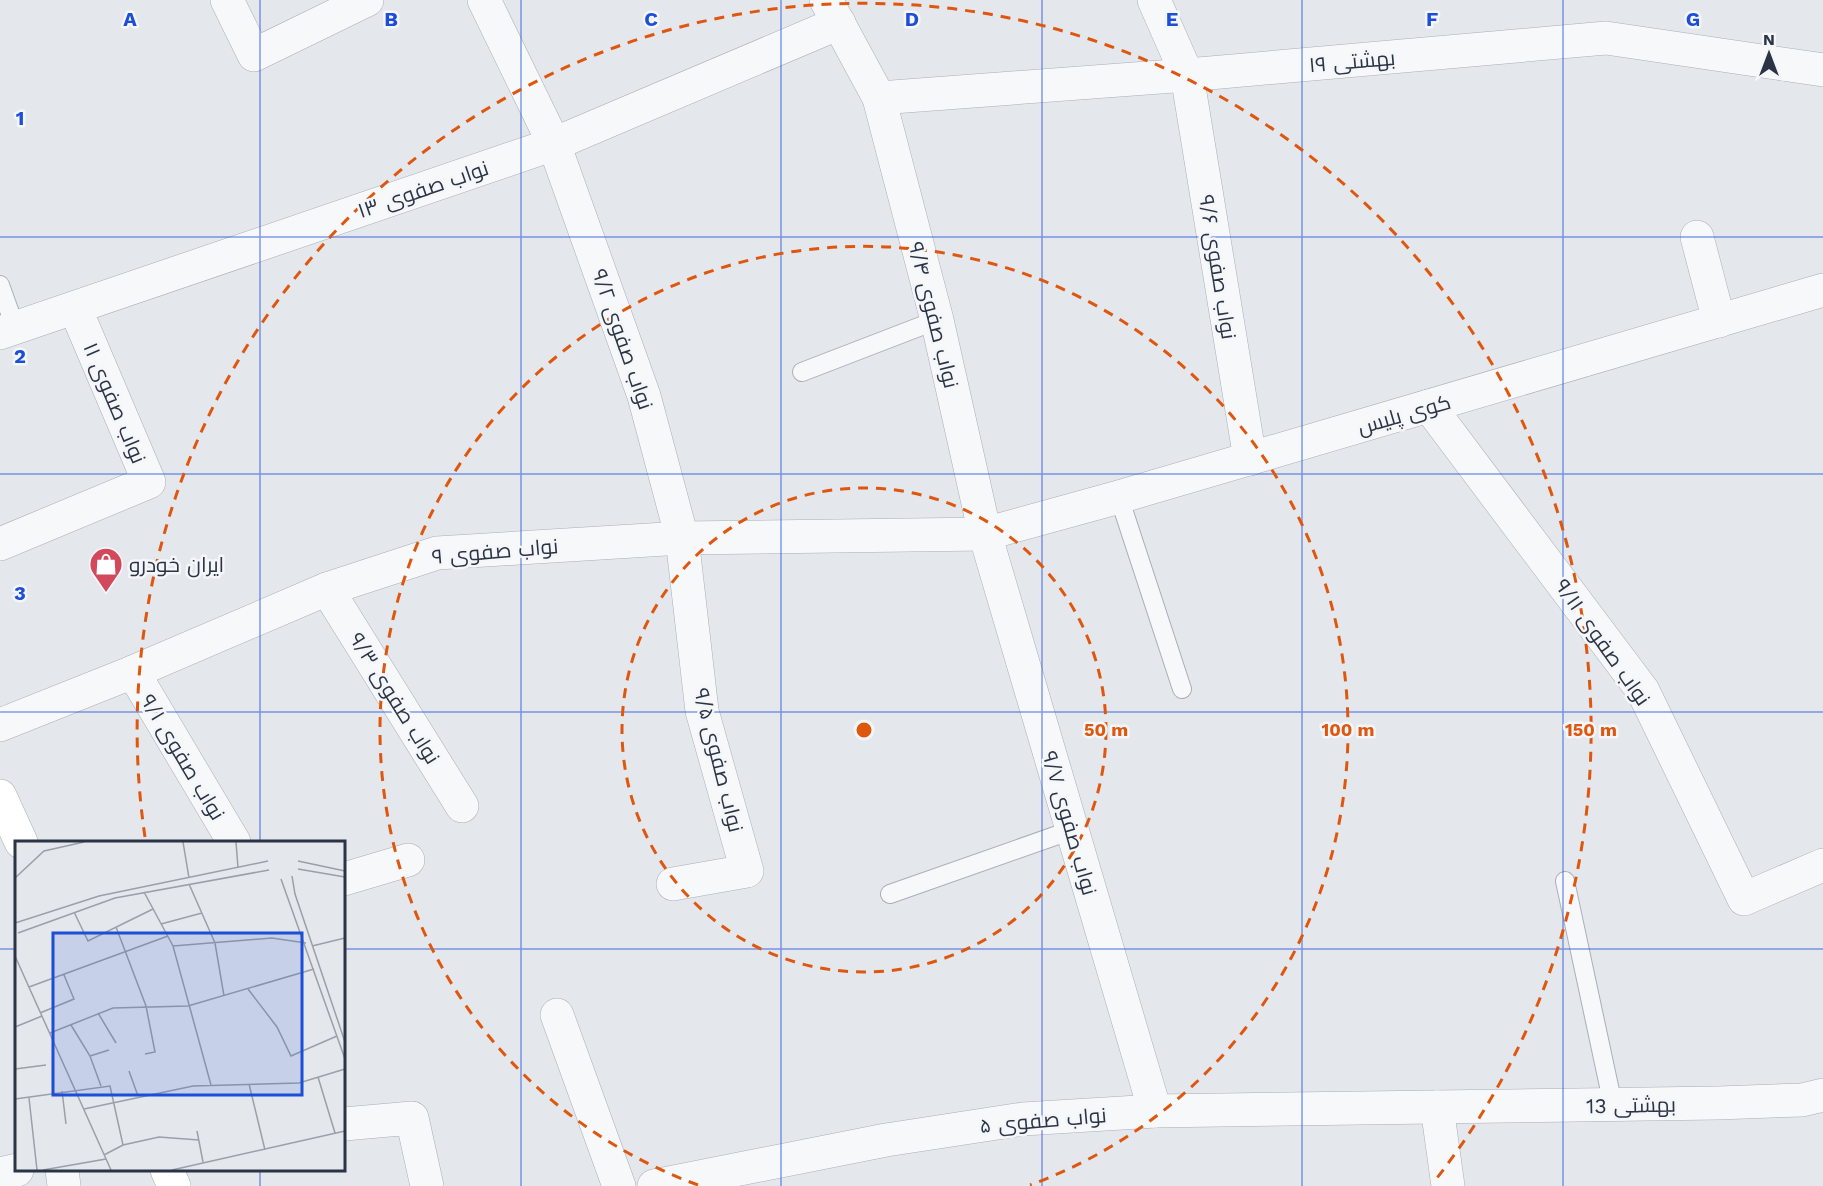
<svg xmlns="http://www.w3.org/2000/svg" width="1823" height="1186" font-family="'Work Sans',Cairo,sans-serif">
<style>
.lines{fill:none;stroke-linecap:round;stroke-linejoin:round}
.service-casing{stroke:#a9aeb7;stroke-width:20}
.minor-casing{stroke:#a9aeb7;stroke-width:34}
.tertiary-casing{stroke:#a9aeb7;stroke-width:34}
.secondary-casing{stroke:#a9aeb7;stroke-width:34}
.service{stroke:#f7f8fa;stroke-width:18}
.minor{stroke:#f7f8fa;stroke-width:33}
.tertiary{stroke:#f7f8fa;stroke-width:33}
.secondary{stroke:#fff;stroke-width:33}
.grid{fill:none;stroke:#1d4ed8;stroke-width:1.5;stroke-opacity:0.55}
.ring{fill:none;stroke:#df570f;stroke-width:3;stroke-dasharray:10 8}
.labels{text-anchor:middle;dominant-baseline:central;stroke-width:5;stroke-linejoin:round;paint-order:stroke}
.street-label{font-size:21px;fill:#2b3445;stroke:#f4f6f9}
.poi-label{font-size:21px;fill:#2b3445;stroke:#f4f6f9;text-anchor:start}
.inset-road{fill:none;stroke:#9a9fa9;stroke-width:1.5}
.view{fill:#1d4ed8;fill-opacity:0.15;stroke:#1d4ed8;stroke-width:3}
.inset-edge{fill:none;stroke:#2b3445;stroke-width:3}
.grid-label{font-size:20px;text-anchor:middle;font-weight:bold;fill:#1d4ed8;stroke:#f4f6f9;stroke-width:5;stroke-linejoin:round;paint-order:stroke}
.centre{fill:#df570f;stroke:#f4f6f9;stroke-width:3}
.ring-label{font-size:18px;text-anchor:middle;font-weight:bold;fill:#df570f;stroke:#f4f6f9;stroke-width:5;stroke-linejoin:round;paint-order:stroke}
</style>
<rect width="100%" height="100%" fill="#e4e7ec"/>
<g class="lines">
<defs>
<g id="service">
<path d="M0 285 15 327"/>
<path d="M802 372 937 320"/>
<path d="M1119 497 1182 689"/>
<path d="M1565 881 1613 1105"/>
<path d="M890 894 1072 830"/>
</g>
<g id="minor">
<path d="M227 0 254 55 367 0"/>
<path d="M484 0 554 144 644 396 682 538 702 711 747 871 673 884"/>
<path d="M826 0 879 98 937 320 985 534 1155 1111"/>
<path d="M1154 0 1187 75 1250 459"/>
<path d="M879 98 1187 75 1606 38 1823 70"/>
<path d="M1697 237 1719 321"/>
<path d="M0 333 554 144 839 23"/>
<path d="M1429 406 1643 691 1744 899 1823 865"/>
<path d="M0 544 149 482 75 308"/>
<path d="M327 589 462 806"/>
<path d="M133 672 234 842"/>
<path d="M0 725 133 672 327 589 437 553 682 538 985 534 1119 497 1823 290"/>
<path d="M344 879 408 860"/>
<path d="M557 1015 619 1186"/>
<path d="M1437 1107 1448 1186"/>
<path d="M344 1124 412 1118 427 1186"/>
<path d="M62 1170 64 1186"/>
<path d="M654 1186 886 1140 1023 1119 1155 1111 1718 1103 1802 1100 1823 1095"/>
</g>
<path id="tertiary" d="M0 1174 17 1170"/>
<g id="secondary">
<path d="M0 796 21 842"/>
<path d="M167 1170 174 1186"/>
</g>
</defs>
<use href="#service" class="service-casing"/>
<use href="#minor" class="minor-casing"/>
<use href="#tertiary" class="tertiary-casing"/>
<use href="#secondary" class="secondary-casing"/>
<use href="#service" class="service"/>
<use href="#minor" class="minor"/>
<use href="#tertiary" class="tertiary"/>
<use href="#secondary" class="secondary"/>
</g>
<path class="grid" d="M260 0V842M521 0V1186M781 0V1186M1042 0V1186M1302 0V1186M1563 0V1186M0 237H1823M0 474H1823M0 712H1823M0 949H16M344 949H1823M260 1170V1186"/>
<g class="ring">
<circle cx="864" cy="730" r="242"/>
<path d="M698 1185A484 484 0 1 1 1030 1185"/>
<path d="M145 837A727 727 0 1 1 1433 1183"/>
</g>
<defs>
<symbol id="shop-pin" viewBox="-11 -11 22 30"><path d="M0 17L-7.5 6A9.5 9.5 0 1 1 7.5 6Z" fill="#d1495b" stroke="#f4f6f9"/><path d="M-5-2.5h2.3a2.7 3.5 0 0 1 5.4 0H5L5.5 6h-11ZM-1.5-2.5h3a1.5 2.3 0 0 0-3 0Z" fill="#fff"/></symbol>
</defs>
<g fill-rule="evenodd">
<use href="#shop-pin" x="87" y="545" width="38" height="52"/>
</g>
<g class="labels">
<g class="street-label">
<text transform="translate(1352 61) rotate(-5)">بهشتی ۱۹</text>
<text transform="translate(423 189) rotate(-19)">نواب صفوی ۱۳</text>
<text transform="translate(1218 267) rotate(81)">نواب صفوی ۹/۶</text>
<text transform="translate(934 315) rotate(76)">نواب صفوی ۹/۴</text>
<text transform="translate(623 339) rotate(71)">نواب صفوی ۹/۲</text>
<text transform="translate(115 403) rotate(67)">نواب صفوی ۱۱</text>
<text transform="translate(1404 414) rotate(-16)">کوی پلیس</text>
<text transform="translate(495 551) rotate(-5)">نواب صفوی ۹</text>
<text transform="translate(1603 642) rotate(55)">نواب صفوی ۹/۱۱</text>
<text transform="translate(395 698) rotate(58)">نواب صفوی ۹/۳</text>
<text transform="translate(183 757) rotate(59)">نواب صفوی ۹/۱</text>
<text transform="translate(719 760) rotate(76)">نواب صفوی ۹/۵</text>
<text transform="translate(1070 823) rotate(74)">نواب صفوی ۹/۷</text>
<text transform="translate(1631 1105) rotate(-1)">بهشتی 13</text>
<text transform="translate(1043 1120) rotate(-5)">نواب صفوی ۵</text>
</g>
<g class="poi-label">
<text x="129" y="564">ایران خودرو</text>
</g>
</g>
<g transform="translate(15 841)">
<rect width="330" height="330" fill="#e4e7ec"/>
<path class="inset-road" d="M168 1 174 37M221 1 223 27M283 20 330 30M283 28 330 36M277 35 280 53 330 201M0 37 29 10 69 1M266 38 330 218M174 43 200 102 209 155M129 51 158 105 196 244M59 71 73 100 138 68M146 83 187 72M101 86 131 165 140 211 130 213M3 92 100 57 254 29M0 98V82L84 55 253 20M158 105 257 97 291 102M297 105 330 97M0 115 96 329M14 146 153 95M233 148 262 186 276 215 322 195M25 172 59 158 49 134M83 172 101 202M56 184 75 215 86 245M0 186 27 175M35 192 98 167 173 165 299 128M75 215 94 209M0 228 31 224M114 230 123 255M303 236 320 292M234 243 250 309M47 250 51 283M14 257 22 329M0 258 95 245 108 304M69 268 178 245 284 242 330 228M182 290 188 321M89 314 108 304 144 296 184 299M28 329 91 318M157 329 330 290"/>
<path class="view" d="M38 92H287V254H38Z"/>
<rect width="330" height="330" class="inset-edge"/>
</g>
<g class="grid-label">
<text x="130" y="26">A</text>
<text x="391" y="26">B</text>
<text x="651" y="26">C</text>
<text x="912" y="26">D</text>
<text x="1172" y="26">E</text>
<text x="1432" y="26">F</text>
<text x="1693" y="26">G</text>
<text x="20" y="125">1</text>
<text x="20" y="363">2</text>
<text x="20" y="600">3</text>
</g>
<circle cx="864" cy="730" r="9" class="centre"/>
<g class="ring-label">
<text x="1106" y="736">50 m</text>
<text x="1348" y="736">100 m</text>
<text x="1591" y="736">150 m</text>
</g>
<g transform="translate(1769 54)" stroke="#f4f6f9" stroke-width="4.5" paint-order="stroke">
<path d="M0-4.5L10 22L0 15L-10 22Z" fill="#2b3445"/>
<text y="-9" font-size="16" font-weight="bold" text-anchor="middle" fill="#2b3445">N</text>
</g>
</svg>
